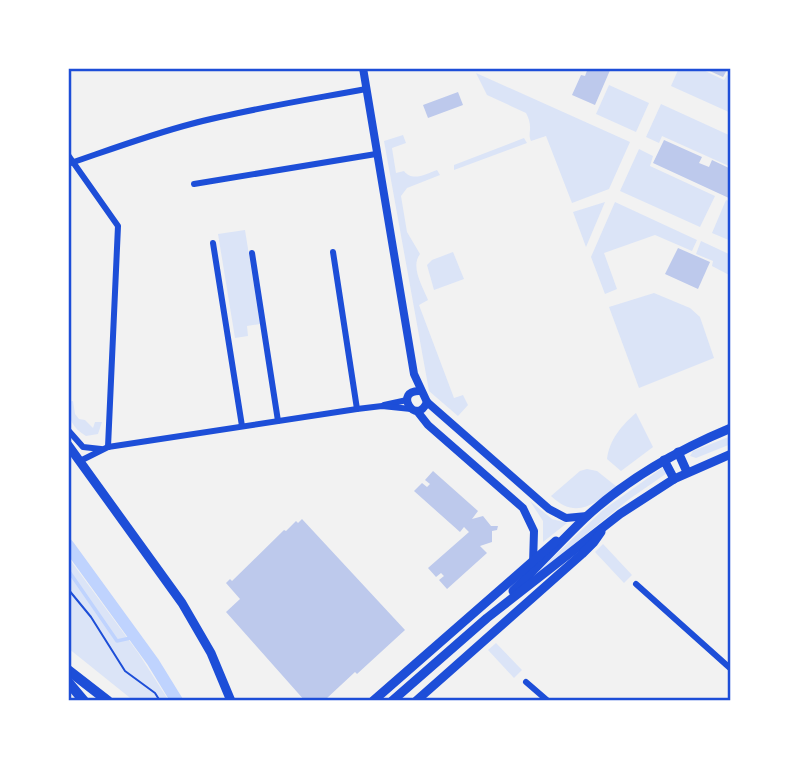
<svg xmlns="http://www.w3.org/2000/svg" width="799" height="769" font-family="'Zilla Slab',serif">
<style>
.green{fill:#dbe4f7}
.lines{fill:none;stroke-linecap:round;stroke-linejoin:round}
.stream{stroke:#bfd3fe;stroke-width:3.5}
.canal{stroke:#bfd3fe;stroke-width:12}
.building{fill:#bdc9ec}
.path{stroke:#1d4ed8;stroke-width:2}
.minor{stroke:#1d4ed8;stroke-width:6}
.tertiary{stroke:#1d4ed8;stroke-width:8}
.secondary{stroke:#1d4ed8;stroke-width:9}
.primary{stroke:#1d4ed8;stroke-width:10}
.neatline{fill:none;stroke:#1d4ed8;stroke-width:2.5}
</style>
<rect width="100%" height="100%" fill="#f2f2f2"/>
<g class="green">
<path d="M679 68H699L724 80 727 75 731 77V113L671 86Z"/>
<path d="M476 73 630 142 609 189 572 203 546 136 531 141C527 133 534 128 526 113L487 95Z"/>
<path d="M609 85 649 103 636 132 596 114Z"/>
<path d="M661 104 731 136V167L662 136 659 143 646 137Z"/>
<path d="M403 135 406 143 392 148 396 173 404 171C412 182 426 174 437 170L440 175 407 188 401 196 407 232 420 254C410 267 423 287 428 300L419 305 454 398 463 395 468 405 458 416 429 391 384 141Z"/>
<path d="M524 138 527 143 454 170V165Z"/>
<path d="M639 149 653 156 650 166 715 196 700 227 620 191Z"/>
<path d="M726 200 731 202V241L712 233Z"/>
<path d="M605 202 586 247 573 212Z"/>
<path d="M615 202 697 240 692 251 655 235 604 253 617 289 605 294 591 257Z"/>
<path d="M245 230 260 324 247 326 248 336 235 338 218 234Z"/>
<path d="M701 241 731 255V276L712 266 713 261 696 254Z"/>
<path d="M453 252 464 279 434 290 427 265 432 260Z"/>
<path d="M654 293 690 308 700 317 714 358 639 388 609 307Z"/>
<path d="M73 401 75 414 79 419 85 420 93 428 95 422H102L98 434 86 436C72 428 68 417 68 402Z"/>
<path d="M636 413 653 447 621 471 607 459C609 440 622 425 636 413Z"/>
<path d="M731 436V444L696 458 690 456 693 451Z"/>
<path d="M662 468 666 469 667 473 628 500 525 584 603 510Z"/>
<path d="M587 469 597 471 617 487C594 504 576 520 551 496L580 471Z"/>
<path d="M530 501 552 519 567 523 543 542V521Z"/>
<path d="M603 544 632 575 624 583 595 552Z"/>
<path d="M68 557 139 654 169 701H134L68 648Z"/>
<path d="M496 643 522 670 514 678 488 650Z"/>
</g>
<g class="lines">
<path class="stream" d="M68 570 117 641 135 637"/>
<path class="canal" d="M68 545 153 662 177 701"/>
</g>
<g class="building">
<path d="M588 68H611L595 105 572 95 581 75 585 76Z"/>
<path d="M703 68H731V71L727 70 723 77Z"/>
<path d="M458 92 463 105 428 118 423 105Z"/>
<path d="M664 140 702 157 699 163 709 167 712 160 731 169V199L653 163Z"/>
<path d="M678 248 710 262 698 289 665 274Z"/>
<path d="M433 471 478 511 472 519 483 516 491 526H498L497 530 492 531V542L480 546 487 553 447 589 439 580 444 576 441 573 436 577 428 568 469 532 464 527 460 532 414 491 422 483 427 487 430 484 425 480Z"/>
<path d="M302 519 405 630 357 674 355 672 326 699 328 701H305L226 612 240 599 226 583 230 579 232 581 284 530 286 531 296 521 298 523Z"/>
</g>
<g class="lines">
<path class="path" d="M68 589 91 617 125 671 155 693 160 701"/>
<g class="minor">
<path d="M68 155 118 226 108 447"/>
<path d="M68 164C109 150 149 135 191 124 248 109 307 100 366 89"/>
<path d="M194 184 376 154"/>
<path d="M213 243 242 426"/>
<path d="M333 252 357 409"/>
<path d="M252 253 278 421"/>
<path d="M384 405 407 400"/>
<path d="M68 430 83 447 101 449"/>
<path d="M80 461 108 447 357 409 382 406 411 409"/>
<path d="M636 584 731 669"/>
<path d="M526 682 548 701"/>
</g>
<g class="tertiary">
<path d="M363 68 414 374 427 402 549 509 566 518 587 516"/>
<path d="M421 391C392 389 416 428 427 402"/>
<path d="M417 411 428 425 523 508 534 531 533 564"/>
</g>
<g class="secondary">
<path d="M68 445 182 603 211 653 231 701"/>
<path d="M678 452 687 472"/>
<path d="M664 460 674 479"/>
<path d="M513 591C537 567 560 542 585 518 627 479 678 450 731 428"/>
<path d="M373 701 556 541"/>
<path d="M392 701 487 618 620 514 674 479 731 454"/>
<path d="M416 701 582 554 594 542 601 532"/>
</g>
<g class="primary">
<path d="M68 670 108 701"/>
<path d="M68 682 84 701"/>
</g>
</g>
<rect width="799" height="769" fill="none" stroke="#ffffff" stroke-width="140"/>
<rect x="70" y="70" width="659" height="629" class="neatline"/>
</svg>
